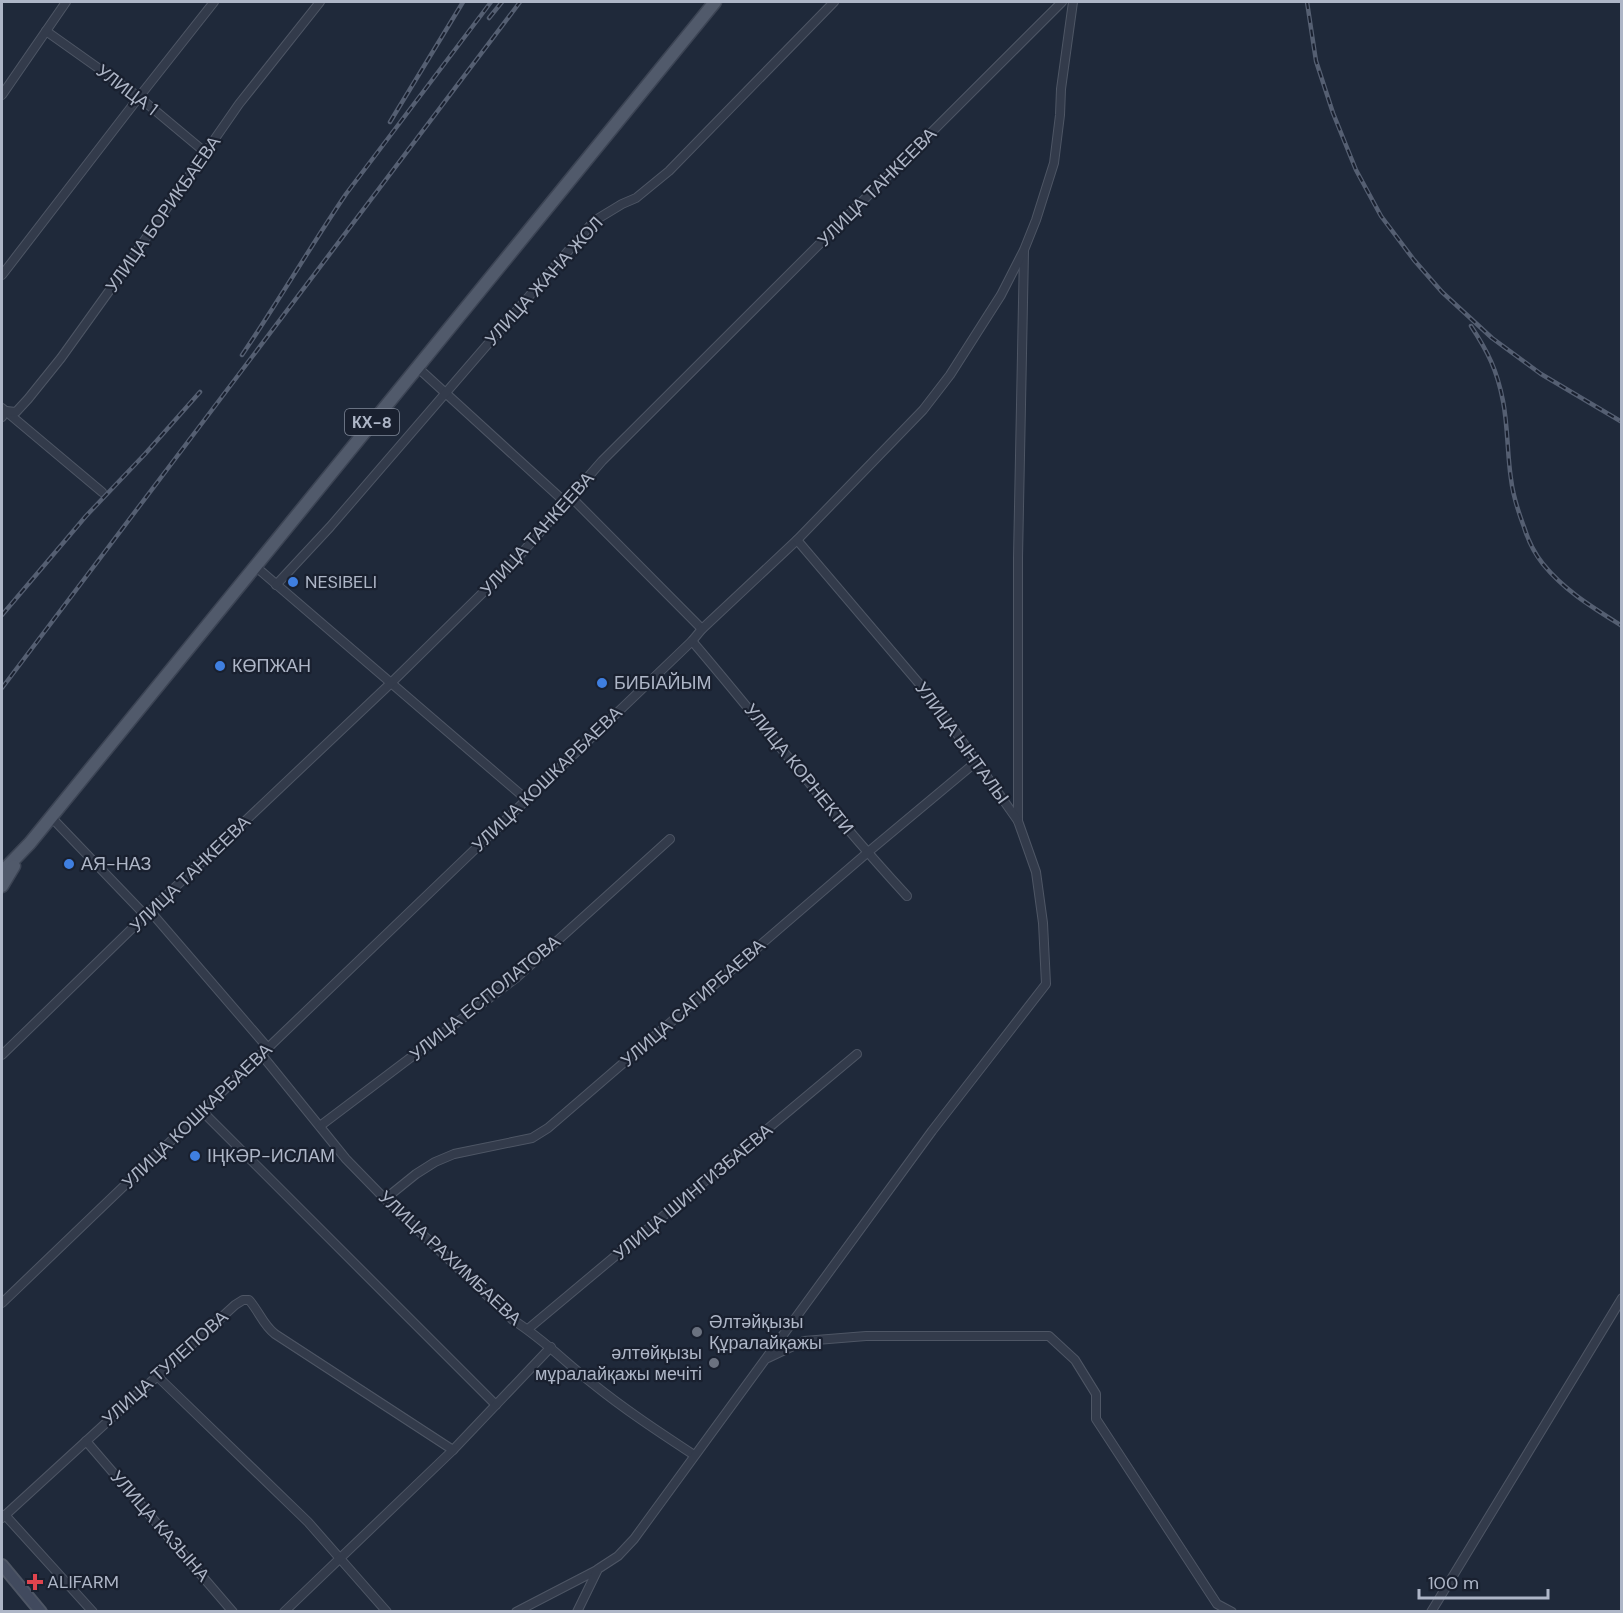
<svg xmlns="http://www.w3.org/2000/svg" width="1623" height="1613" font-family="'DM Sans',sans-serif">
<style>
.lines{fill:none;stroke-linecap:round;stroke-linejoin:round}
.street-casing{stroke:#4e5665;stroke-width:10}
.secondary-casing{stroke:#4e5665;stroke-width:14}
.primary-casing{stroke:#3c4454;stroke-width:15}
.street{stroke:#333b4b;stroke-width:8}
.secondary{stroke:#414a5e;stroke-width:10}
.primary{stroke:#515a6b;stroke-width:12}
.rail-casing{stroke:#555f72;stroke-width:4.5}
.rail{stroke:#19202f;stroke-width:2;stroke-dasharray:7;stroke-linecap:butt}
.shop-dot{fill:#3f7fe0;stroke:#19202f;stroke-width:2}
.worship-dot{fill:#6b7280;stroke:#19202f;stroke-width:2}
.health-dot{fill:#e0444e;stroke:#19202f;stroke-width:2}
.labels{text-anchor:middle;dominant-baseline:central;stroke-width:4.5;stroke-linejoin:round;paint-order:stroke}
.shield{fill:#19202f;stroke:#818999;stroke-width:1.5}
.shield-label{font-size:16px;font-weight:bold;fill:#aeb6c7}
.street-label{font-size:18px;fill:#aeb6c7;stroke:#19202f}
.poi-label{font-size:18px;fill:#aeb6c7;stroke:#19202f;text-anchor:start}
</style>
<rect width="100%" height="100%" fill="#1f293a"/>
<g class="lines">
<defs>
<g id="street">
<path d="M46 31 139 97 206 153"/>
<path d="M2 95 66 2"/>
<path d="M2 275 139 97 214 2"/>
<path d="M417 367 566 503"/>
<path d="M2 408 102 492"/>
<path d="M2 417 6 411 16 412 28 399 61 358 112 287 239 104 320 2"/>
<path d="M571 497 702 629"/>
<path d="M255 566 526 799"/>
<path d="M276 585 330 527 594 221 622 204 636 198 669 171 834 2"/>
<path d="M692 641C764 725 831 814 907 896"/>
<path d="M51 817 145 915"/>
<path d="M1018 821V558L1024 251"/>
<path d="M150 911 268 1048"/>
<path d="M261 1054 346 1159 385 1199 513 1320C542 1338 565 1362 592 1383 624 1409 659 1432 694 1455"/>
<path d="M2 1055 150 911 391 683 514 562 602 461 1062 2"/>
<path d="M202 1111 496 1405"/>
<path d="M320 1126 516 978 670 839"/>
<path d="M385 1199 416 1174 435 1162 454 1154 532 1138 548 1128 867 853 976 762"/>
<path d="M2 1303 692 641 702 629 797 540 923 410 950 375 1001 295 1024 250 1036 220 1054 163 1060 115 1061 89 1073 2"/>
<path d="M528 1329 857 1054"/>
<path d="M768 1358 804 1341 866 1336H1049L1075 1360 1096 1394V1419L1217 1604 1232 1612"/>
<path d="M157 1376 308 1522 387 1612"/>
<path d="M86 1441 233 1612"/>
<path d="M5 1515 93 1612"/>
<path d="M2 1518 235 1305 243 1300H249C259 1311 263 1325 275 1334L453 1450"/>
<path d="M284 1612 453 1450 551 1347"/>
<path d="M516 1612 597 1570"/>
<path d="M577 1612 598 1569 618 1556 634 1539 932 1131 1046 984 1043 923 1036 872 1018 821 934 701 797 540"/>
<path d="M1431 1612 1622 1298"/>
</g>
<path id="secondary" d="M2 1565 41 1612"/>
<g id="primary">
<path d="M2 872 30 843 715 2"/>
<path d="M2 886 14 866"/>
</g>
</defs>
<use href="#street" class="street-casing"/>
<use href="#secondary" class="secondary-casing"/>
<use href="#primary" class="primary-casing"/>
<use href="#street" class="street"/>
<use href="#secondary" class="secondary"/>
<use href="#primary" class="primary"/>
<defs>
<g id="rail">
<path d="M1307 2 1316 61 1333 113 1356 170 1381 216 1414 260 1442 292 1492 338 1541 374 1622 422"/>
<path d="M489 18 502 2"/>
<path d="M390 122 463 2"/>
<path d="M1471 326C1488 352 1497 370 1503 401 1508 426 1507 453 1511 479 1513 496 1518 511 1524 527 1528 540 1534 553 1543 564 1565 591 1592 607 1622 626"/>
<path d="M242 355C278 302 310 247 346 194L491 2"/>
<path d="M2 615 86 516 145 454 200 392"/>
<path d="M2 688 520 2"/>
</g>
</defs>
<use href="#rail" class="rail-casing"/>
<use href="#rail" class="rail"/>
</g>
<g class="shop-dot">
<circle cx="293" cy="582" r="6"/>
<circle cx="220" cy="666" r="6"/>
<circle cx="602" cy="683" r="6"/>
<circle cx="69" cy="864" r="6"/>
<circle cx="195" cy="1156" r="6"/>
</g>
<g class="worship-dot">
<circle cx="697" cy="1332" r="6"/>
<circle cx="714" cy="1363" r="6"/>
</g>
<path class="health-dot" d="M32 1573h6v6h6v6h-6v6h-6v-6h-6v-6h6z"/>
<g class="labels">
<rect class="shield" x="345" y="409" width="54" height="26" rx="4.5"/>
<g class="shield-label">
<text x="372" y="422">КХ-8</text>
</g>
<g class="street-label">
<text transform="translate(127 90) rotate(37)">УЛИЦА 1</text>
<text transform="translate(877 187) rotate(-45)">УЛИЦА ТАНКЕЕВА</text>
<text transform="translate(163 214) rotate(-55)">УЛИЦА БОРИКБАЕВА</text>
<text transform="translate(544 281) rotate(-48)">УЛИЦА ЖАНА ЖОЛ</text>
<text transform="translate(537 534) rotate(-48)">УЛИЦА ТАНКЕЕВА</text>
<text transform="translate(962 743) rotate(54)">УЛИЦА ЫНТАЛЫ</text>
<text transform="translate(799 769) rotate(51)">УЛИЦА КОРНЕКТИ</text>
<text transform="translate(547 779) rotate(-44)">УЛИЦА КОШКАРБАЕВА</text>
<text transform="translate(190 874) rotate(-44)">УЛИЦА ТАНКЕЕВА</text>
<text transform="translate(485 998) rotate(-39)">УЛИЦА ЕСПОЛАТОВА</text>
<text transform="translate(693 1003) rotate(-41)">УЛИЦА САГИРБАЕВА</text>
<text transform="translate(197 1116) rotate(-44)">УЛИЦА КОШКАРБАЕВА</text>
<text transform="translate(693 1192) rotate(-40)">УЛИЦА ШИНГИЗБАЕВА</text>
<text transform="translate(450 1258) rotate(43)">УЛИЦА РАХИМБАЕВА</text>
<text transform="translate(165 1368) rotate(-42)">УЛИЦА ТУЛЕПОВА</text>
<text transform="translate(160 1526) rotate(49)">УЛИЦА КАЗЫНА</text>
</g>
<g class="poi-label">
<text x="305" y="582">NESIBELI</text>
<text x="232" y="666">КӨПЖАН</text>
<text x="614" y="683">БИБІАЙЫМ</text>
<text x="81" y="864">АЯ-НАЗ</text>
<text x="207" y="1156">ІҢКӘР-ИСЛАМ</text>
<text x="709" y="1322">Әлтәйқызы<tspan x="709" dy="21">Құралайқажы</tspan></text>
<text x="702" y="1353" text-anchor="end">әлтөйқызы<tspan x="702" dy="21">мұралайқажы мечіті</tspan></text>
<text x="47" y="1582">ALIFARM</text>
</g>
</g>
<rect width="1623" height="1613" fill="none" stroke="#aeb6c7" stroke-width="6"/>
<path d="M1419 1589v9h129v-9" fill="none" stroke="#aeb6c7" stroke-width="3"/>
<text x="1428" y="1589" font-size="18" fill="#aeb6c7" stroke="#19202f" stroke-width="4.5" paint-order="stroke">100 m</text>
</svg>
